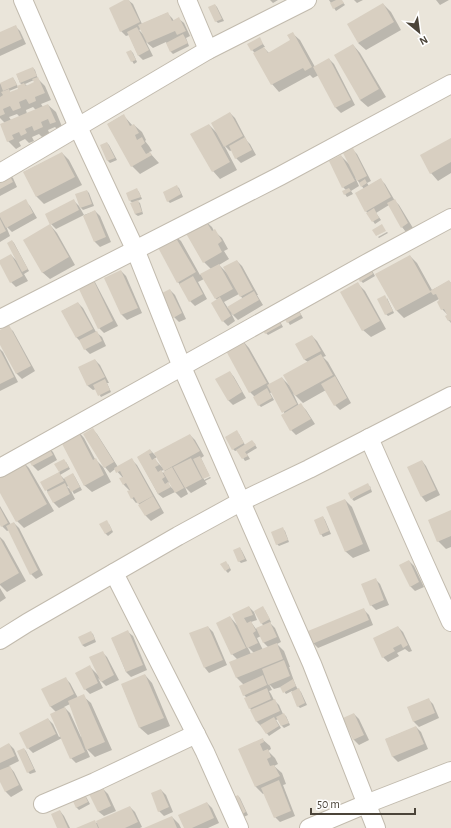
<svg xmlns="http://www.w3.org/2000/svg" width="451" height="828" font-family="'Alegreya Sans',sans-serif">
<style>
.residential{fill:#eae5da}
.shadow{fill:#0003;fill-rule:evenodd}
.building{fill:#d8cfc1}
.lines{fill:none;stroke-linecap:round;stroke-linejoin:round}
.minor-casing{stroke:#c2bbae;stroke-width:20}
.minor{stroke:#fff;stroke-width:18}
</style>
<rect width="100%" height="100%" fill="#f6f3ec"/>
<rect class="residential" x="0" y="0" width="451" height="828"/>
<g class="shadow">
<path d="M127 0H128L133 4 142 24 167 13 172 18 174 21 179 19 184 23 190 36 186 38 189 46 173 54 171 52 166 42 153 48 146 42 153 56 143 60 138 55 129 35 126 36 121 31ZM141 29 144 35 139 30Z"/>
<path d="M270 0H278L273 3Z"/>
<path d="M329 0H341L345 5 336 11Z"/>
<path d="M354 0H363L357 3Z"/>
<path d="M436 0H449L440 5Z"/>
<path d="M383 4 391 12 401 30 366 50 358 43Z"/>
<path d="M215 5 217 7 224 21 218 23 216 21Z"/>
<path d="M15 26 20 31 26 44 0 56V33Z"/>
<path d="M292 33 300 40 315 67 329 59 334 64 355 105 341 113 336 108 319 75 313 78 310 75 279 92 272 84 254 52 252 50 259 38 265 47H263L269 53 292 41Z"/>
<path d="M353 45 360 53 386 97 368 107 360 100Z"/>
<path d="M131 51 133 53 137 62 134 64 132 61Z"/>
<path d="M33 68 35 70 38 79 45 86 51 100 41 104 43 107 48 105 56 112 63 129 59 131 55 127 48 130 50 135 43 138 39 134 32 137 34 141 29 143 25 139 19 142 21 146 16 149 8 141 5 123 0 118V84L13 78 15 81 18 87 22 85 20 83 17 75ZM34 80 35 83 27 86 25 84ZM19 87 20 89 11 93 9 91ZM33 107 36 110 27 114 26 110ZM17 114 20 117 11 120 9 117Z"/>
<path d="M230 113 235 118 247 141 250 144 256 155 241 163 236 158 232 150 230 151 224 145 237 170 220 179 213 171 209 125 217 133Z"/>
<path d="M123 115 133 126 134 125 142 132 146 140 145 141 149 146 152 151 149 152 159 163 140 174 132 166 108 124Z"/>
<path d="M451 139V173L438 181 431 173Z"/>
<path d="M107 143 109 145 117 160 110 163 108 161 101 146Z"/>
<path d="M352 149 357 154 371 181 367 183 369 186 380 179 385 184 395 201 399 205 413 228 406 232 402 227 389 205 376 213 381 220 375 224 366 211 364 189 355 177 359 186 351 191 353 194 347 197 345 194 344 192 346 190 343 187 341 156 349 164Z"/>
<path d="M62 153 69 160 82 185 44 204 37 197 24 172Z"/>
<path d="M8 173 13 178 17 187 0 196V177Z"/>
<path d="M176 186 179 188 183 197 170 203 168 201Z"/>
<path d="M137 190 139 192 142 199 137 201 140 203 143 214 138 216 135 214 133 203 130 201Z"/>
<path d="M87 191 89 193 94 206 83 210 81 208 77 195Z"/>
<path d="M25 201 30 206 37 218 12 232 6 226 10 236 0 242V214Z"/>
<path d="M74 201 79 206 84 215 56 229 51 224Z"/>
<path d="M95 211 100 216 111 242 100 247 95 242 84 215Z"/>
<path d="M204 220 212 227 214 231 222 238 228 249 224 251 229 259 219 265 227 273 237 261 242 266 258 295H257L263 305 238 320 231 313 235 321 228 326 223 321 217 300 204 279 198 282 207 299 195 306 190 301 180 285 178 282 173 234 181 241 200 275 211 269 204 262ZM239 294 243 299 228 308 224 302Z"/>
<path d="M50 225 57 233 75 265 50 279 42 272Z"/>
<path d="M387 232 388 233 379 238 378 237Z"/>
<path d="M12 241 14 243 29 271 24 274 28 281 16 287 11 282 0 262 11 255 17 261Z"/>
<path d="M410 256 417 263 432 290 449 281 451 283V323L446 317 448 315 442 309 440 301 439 299 404 318 397 311 377 274Z"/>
<path d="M371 269 375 276 363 283 361 281Z"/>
<path d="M121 271 126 276 142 313 127 320 122 315 106 278Z"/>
<path d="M90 277 95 282 118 326 104 333 99 328Z"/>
<path d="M357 283 365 291 386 329 371 337 363 330Z"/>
<path d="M170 290 175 295 186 319 179 322 174 317Z"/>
<path d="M387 298 394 313 388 316 386 314Z"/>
<path d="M78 303 83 308 96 332 102 337 106 346 90 354 85 349 82 343 77 338 62 311Z"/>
<path d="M298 309 303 318 290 325 283 314Z"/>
<path d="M279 320 283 327 268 335 266 333Z"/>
<path d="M8 327 13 331 35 371 22 379 17 374 0 343V331Z"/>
<path d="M312 336 317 341 326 356 323 357 328 362 351 403 340 410 335 405 326 390 303 403 293 393 299 406 301 405 306 410 315 424 296 435 291 430 283 415 285 414 272 392 270 393 274 400 261 407 259 405 255 397 250 392 242 340 249 348 270 385 282 378 289 385 308 362 305 360 297 345Z"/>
<path d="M0 349 3 352 18 382 0 391Z"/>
<path d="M95 360 100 365 109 383H107L111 392 101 397 96 389 93 390 88 386 79 368Z"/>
<path d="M230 372 234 377 246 398 233 405 228 400Z"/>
<path d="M92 429 97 434 118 467 132 460 137 465 164 513 151 521 146 516 138 502 136 503 132 498 130 491 124 485 121 479 123 478 115 469 110 473 105 467Z"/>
<path d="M77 430 84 438 95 459 103 467 111 482 92 492 84 485Z"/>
<path d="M239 434 245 445 254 443 257 448 247 454 250 459 245 461 238 450 235 451 233 449Z"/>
<path d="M190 435 195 440 204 456 201 458 209 475 204 478V480L210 477 211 478 205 481 207 484 191 493 185 487 188 494 181 498 175 492 163 498 158 494 138 457 150 450 157 457 154 459 162 467ZM164 470 166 472 163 473 161 471ZM170 482 173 489 167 483Z"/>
<path d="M48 447 53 452 57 460 38 471 33 466 29 458Z"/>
<path d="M22 461 29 468 54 511 24 528 17 521 0 491Z"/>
<path d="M422 461 426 466 440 495 426 502 422 497Z"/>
<path d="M66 462 70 469 60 475 64 479 73 474 75 477 82 490 74 494 69 485 67 487 70 489 75 499 59 508 54 503 42 482 60 472 56 465Z"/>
<path d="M370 486 372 492 354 501 352 499Z"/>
<path d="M345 500 352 507 370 551 353 558 345 551Z"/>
<path d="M0 506 11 525 14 523 19 528 43 575 36 579 31 574 9 530 7 531 2 526 0 523Z"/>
<path d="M451 511V547L446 549 438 541 429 521Z"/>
<path d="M323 517 325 520 331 534 323 537 321 534Z"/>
<path d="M109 524 113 532 108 536 105 533Z"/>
<path d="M282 528 285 531 289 542 279 546 277 544Z"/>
<path d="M0 537 4 541 26 581 7 592 0 585Z"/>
<path d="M240 548 242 551 247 561 241 563 239 561Z"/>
<path d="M409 561 414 566 424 587 415 591 410 586Z"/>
<path d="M228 564 231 570 228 573 226 571Z"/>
<path d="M375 579 380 584 389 605 376 610 371 605Z"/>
<path d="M0 588 6 598 0 602Z"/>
<path d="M249 607 254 612 257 620 251 622 256 629 264 626 262 624 265 610 271 622 270 623 275 628 281 642 277 644 284 651 290 667H289L294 681 297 688 301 692 307 705 300 708 298 706 292 691 286 694 281 687 274 689 269 684 272 690 269 691 271 694 274 700 279 705 283 714 286 716 290 725 284 728 282 726 279 719 276 720 281 728 269 736 262 727 257 722 250 708 247 698 244 695V685L237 678 231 662 238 660 232 654 230 617 237 625ZM261 636 264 643 268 647 263 650 257 638ZM247 646 254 653 251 654Z"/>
<path d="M364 610 369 615 373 625 318 648 313 643Z"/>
<path d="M208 627 213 632 227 665 209 673 205 668Z"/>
<path d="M398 627 403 632 412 651 409 652 405 649 397 653 399 656 388 662 383 657Z"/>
<path d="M90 632 93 634 96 642 85 647 82 645Z"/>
<path d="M128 632 133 636 147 670 131 677 126 672 112 638Z"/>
<path d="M102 652 107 657 119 680 106 686 98 678 103 688 90 694 85 689 90 667 98 675Z"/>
<path d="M145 675 152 683 170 726 148 735 140 728 122 685Z"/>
<path d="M65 678 70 683 78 698 83 696 91 703 112 750 95 757 86 748 90 757 76 763 71 758 62 738 33 753 28 748 48 719 53 724 59 737 61 736 56 712 50 706ZM70 704 82 737H81L70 713 64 707Z"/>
<path d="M428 699 433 704 439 718 419 727 414 722 408 708Z"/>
<path d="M354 714 359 719 369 740 359 745 354 740 344 719Z"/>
<path d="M416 727 421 732 428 749 398 762 393 757 386 739Z"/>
<path d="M262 739 270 746 271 749 268 751 275 758 278 764 274 766 282 773 286 784 283 785 295 816 280 822 275 817 265 793 263 794 256 787 240 749Z"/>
<path d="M9 744 14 749 19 761 9 766 14 772 23 790 11 797 6 792 0 780V749Z"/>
<path d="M24 749 26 751 36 772 30 774 28 772Z"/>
<path d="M103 789 108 794 116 811 104 816 99 812 91 795Z"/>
<path d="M161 790 166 795 173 812 164 816 159 811Z"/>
<path d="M85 795 90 804 79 810 76 807Z"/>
<path d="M238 796 240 798 248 815 239 819Z"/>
<path d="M207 803 212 808 219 823 208 828H185Z"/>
<path d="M130 807 135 812 142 827 140 828H78L96 823Z"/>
<path d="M60 811 64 816 70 828H58Z"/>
<path d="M172 817 179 824 181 828H147Z"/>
</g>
<g class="building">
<path d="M124 0H129L140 22 120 32 109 8Z"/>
<path d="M336 0H342L344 3 333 9 330 3Z"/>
<path d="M383 3 394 22 358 43 347 24Z"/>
<path d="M215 4 222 19 215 22 208 7Z"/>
<path d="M168 12 172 21 179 17 186 31 177 35 175 31 147 43 138 25Z"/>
<path d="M16 25 22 39 0 49V32Z"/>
<path d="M137 27 149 50 138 56 127 32Z"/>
<path d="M293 32 312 67 305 71 303 68 271 85 253 53 264 47 268 53 290 40 287 35Z"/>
<path d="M183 34 188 43 170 52 166 43Z"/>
<path d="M260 37 263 44 251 51 247 44Z"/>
<path d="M353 44 379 89 360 100 334 55Z"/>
<path d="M131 50 136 60 131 62 126 52Z"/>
<path d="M329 58 351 100 335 108 313 67Z"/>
<path d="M33 67 37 76 20 83 16 74Z"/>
<path d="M13 77 17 85 3 91 0 83Z"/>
<path d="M38 77 45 93 35 97 36 101 29 104 26 99 19 102 21 108 13 111 10 106 3 109 5 114 0 116V97L3 95 1 92 9 89 10 92 18 89 17 86 24 83 26 86 34 82 32 79Z"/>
<path d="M48 104 56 122 50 124 48 119 41 122 43 127 34 131 32 126 25 129 27 133 21 136 19 132 12 135 14 139 7 142 0 124Z"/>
<path d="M230 112 243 136 224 147 211 123Z"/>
<path d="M124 114 130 126 134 124 139 133 135 135 137 140 142 137 145 143 141 146 146 154 150 152 152 155 131 167 107 124Z"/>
<path d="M209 124 230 162 212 172 190 134Z"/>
<path d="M245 137 252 150 235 159 229 146Z"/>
<path d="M451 138V162L430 174 420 155Z"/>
<path d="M107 142 115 158 107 161 100 145Z"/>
<path d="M353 148 367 176 357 181 343 153Z"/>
<path d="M62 152 75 177 36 197 23 172Z"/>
<path d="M341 155 355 181 342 188 329 161Z"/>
<path d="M8 172 13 182 0 189V176Z"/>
<path d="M381 178 391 197 365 212 355 193Z"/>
<path d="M365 179 367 183 361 187 359 183Z"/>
<path d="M177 185 181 194 167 202 163 192Z"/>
<path d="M137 188 141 197 129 201 126 193Z"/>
<path d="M349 188 351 191 344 195 342 191Z"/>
<path d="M87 190 92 204 80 208 75 194Z"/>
<path d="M26 199 33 213 6 228 0 217V213Z"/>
<path d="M74 199 79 210 50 225 45 214Z"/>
<path d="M395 199 408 223 401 228 387 203Z"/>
<path d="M138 200 142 212 135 214 130 203Z"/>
<path d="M374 208 379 218 372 222 366 213Z"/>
<path d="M95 210 106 237 94 242 83 216Z"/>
<path d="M204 218 212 231 215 229 222 241 218 244 222 252 203 263 184 230Z"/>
<path d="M0 219 6 231 0 234Z"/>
<path d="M50 224 69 257 42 273 23 240Z"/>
<path d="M382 224 386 231 376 236 372 230Z"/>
<path d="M173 233 196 272 177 283 155 242Z"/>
<path d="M12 240 28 269 22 272 7 243Z"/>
<path d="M11 254 23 276 10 283 0 264V260Z"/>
<path d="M410 255 430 291 449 280 451 283V322L450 320 448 321 445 316 447 315 444 309 441 310 437 302 439 300 436 294 433 295 431 292 396 311 375 274Z"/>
<path d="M237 260 253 290 240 297 223 267Z"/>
<path d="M219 264 233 289 215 299 200 274Z"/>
<path d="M369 266 373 274 360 282 356 273Z"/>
<path d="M121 270 138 308 121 315 104 278Z"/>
<path d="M91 275 113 321 98 329 76 283Z"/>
<path d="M193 276 203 294 189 302 179 284Z"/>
<path d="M358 282 380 321 362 331 340 292Z"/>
<path d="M170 289 182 313 173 318 162 293Z"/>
<path d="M254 291 259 300 233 315 227 307Z"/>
<path d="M385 295 393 311 385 315 377 299Z"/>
<path d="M220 297 231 316 222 322 211 303Z"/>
<path d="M78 302 93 329 76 338 61 311Z"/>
<path d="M296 306 301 315 287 323 282 314Z"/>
<path d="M277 316 281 325 265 334 260 325Z"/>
<path d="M9 325 31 366 16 374 0 345V330Z"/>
<path d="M97 331 102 341 84 350 79 340Z"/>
<path d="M312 335 321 351 304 360 295 344Z"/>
<path d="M242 339 267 383 249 393 225 349Z"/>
<path d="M0 350 14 377 0 384Z"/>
<path d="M321 354 333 375 295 396 283 375Z"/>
<path d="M95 359 105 377 87 386 78 367Z"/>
<path d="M230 371 242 392 228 401 215 379Z"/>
<path d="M335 376 347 398 334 406 321 384Z"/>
<path d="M282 377 297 404 282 413 267 385Z"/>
<path d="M105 379 110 390 98 396 93 385Z"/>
<path d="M267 388 272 398 258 406 253 397Z"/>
<path d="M301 403 311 419 290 431 281 415Z"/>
<path d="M93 428 114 462 104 468 83 434Z"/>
<path d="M77 429 93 460 96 458 104 475 84 486 59 438Z"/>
<path d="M237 430 244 443 232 450 225 437Z"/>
<path d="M190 434 200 451 164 471 154 453Z"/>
<path d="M252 440 256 445 245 452 248 456 242 459 236 450Z"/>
<path d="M48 446 53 455 32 466 27 457Z"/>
<path d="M150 449 152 453 149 454 152 460 155 458 159 465 155 467 158 472 161 470 165 477 162 479 165 484 168 482 171 487 158 494 137 457Z"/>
<path d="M200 456 210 476 203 479 193 459Z"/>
<path d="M132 458 153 496 138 504 134 497 131 499 127 491 130 490 126 483 123 485 119 478 123 477 120 471 116 473 114 468Z"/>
<path d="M191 458 202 479 185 488 173 467Z"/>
<path d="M22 459 47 504 16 522 0 493V472Z"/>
<path d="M64 459 69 467 59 472 64 481 45 491 40 482 59 472 54 464Z"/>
<path d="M422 460 436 490 421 497 407 467Z"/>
<path d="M172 467 184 488 175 493 163 472Z"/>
<path d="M73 473 80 487 71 492 64 478Z"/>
<path d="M65 483 70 494 53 503 47 492Z"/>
<path d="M368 483 371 489 351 499 348 493Z"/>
<path d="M153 496 160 508 145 516 138 505Z"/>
<path d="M345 499 363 544 345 552 326 507Z"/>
<path d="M0 508 8 523 1 527 0 525Z"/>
<path d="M451 510V536L437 542 428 520Z"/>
<path d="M323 516 329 531 320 535 314 520Z"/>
<path d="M107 520 112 530 105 534 99 524Z"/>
<path d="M14 522 38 570 30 575 6 526Z"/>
<path d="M283 527 288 540 276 545 271 532Z"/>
<path d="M0 538 19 573 0 584Z"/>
<path d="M240 547 245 559 238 562 233 550Z"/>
<path d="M409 560 419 582 410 587 399 565Z"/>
<path d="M226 561 230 568 225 571 220 564Z"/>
<path d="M376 578 384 600 370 606 361 584Z"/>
<path d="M249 606 253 615 244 618 247 623 251 621 256 631 253 633 258 643 247 648 232 614Z"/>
<path d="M263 606 270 619 261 624 254 611Z"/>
<path d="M364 608 369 620 312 644 308 631Z"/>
<path d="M230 616 246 648 231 655 216 623Z"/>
<path d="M270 622 277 637 263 643 256 628Z"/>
<path d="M208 626 223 660 204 668 189 633Z"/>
<path d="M398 626 408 645 403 648 401 644 393 648 395 651 382 658 373 638Z"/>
<path d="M128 630 143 665 126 672 111 638Z"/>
<path d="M91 631 95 639 82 645 78 637Z"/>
<path d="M277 643 283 659 236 678 229 662Z"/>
<path d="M103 651 114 675 101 682 89 657Z"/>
<path d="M284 660 290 676 268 685 262 669Z"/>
<path d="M90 665 98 683 84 690 75 673Z"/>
<path d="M145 674 164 718 139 728 121 684Z"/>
<path d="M263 675 267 685 243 696 239 686Z"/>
<path d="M66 677 74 694 50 707 41 689Z"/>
<path d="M293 679 296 686 283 693 280 687Z"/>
<path d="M267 688 271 699 249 709 244 698Z"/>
<path d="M299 688 305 703 297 707 291 692Z"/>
<path d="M84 694 105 742 86 750 68 701Z"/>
<path d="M429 698 435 713 413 722 407 707Z"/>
<path d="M275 699 280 711 256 722 250 710Z"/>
<path d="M65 707 85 752 70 759 50 714Z"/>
<path d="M284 713 289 723 281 726 276 717Z"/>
<path d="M354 713 364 735 353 740 343 718Z"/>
<path d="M274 717 279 726 266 734 260 725Z"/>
<path d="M48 718 56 734 27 749 19 733Z"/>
<path d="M416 726 424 744 392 757 385 739Z"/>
<path d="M263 738 264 742 260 744 263 751 268 749 271 757 267 759 270 766 274 765 280 776 255 787 238 749Z"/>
<path d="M9 743 15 756 0 763V748Z"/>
<path d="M24 748 34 769 27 773 17 751Z"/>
<path d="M10 766 19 785 5 792 0 782V770Z"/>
<path d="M279 780 291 811 274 818 261 788Z"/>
<path d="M103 788 111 806 98 812 89 794Z"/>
<path d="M161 789 169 807 158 812 151 793Z"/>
<path d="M83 791 88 802 76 808 71 797Z"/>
<path d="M238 795 246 812 236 817 228 800Z"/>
<path d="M207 802 214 818 192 828H184L178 815Z"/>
<path d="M130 806 138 822 125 828H99L96 821Z"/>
<path d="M60 810 68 828H57L51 814Z"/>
<path d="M172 816 177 828H144Z"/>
<path d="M95 820 98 828H76Z"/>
</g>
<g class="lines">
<defs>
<g id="minor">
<path d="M23 0 78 127 135 249 182 367 312 664 376 828"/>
<path d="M187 0 208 50"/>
<path d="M0 173 208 50 307 0"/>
<path d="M0 319 280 176 451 84"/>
<path d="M369 438 423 560 451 622"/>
<path d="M0 468 371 261 451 218"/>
<path d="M114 573 205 752 239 828"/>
<path d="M0 640 27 623 178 536 242 501 309 469 451 396"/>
<path d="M43 804 95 782 196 734"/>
<path d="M309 828 366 804 451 771"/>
</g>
</defs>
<use href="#minor" class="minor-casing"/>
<use href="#minor" class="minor"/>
</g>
<g transform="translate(419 32) rotate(151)" stroke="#ffffff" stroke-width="3" paint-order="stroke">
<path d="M0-3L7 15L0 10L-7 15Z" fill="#4b4439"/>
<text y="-6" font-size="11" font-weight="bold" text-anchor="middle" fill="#4b4439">N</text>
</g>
<path d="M311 808v6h104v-6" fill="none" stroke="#4b4439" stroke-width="2"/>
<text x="317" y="808" font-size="12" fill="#4b4439" stroke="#ffffff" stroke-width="3" paint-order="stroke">50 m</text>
</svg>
